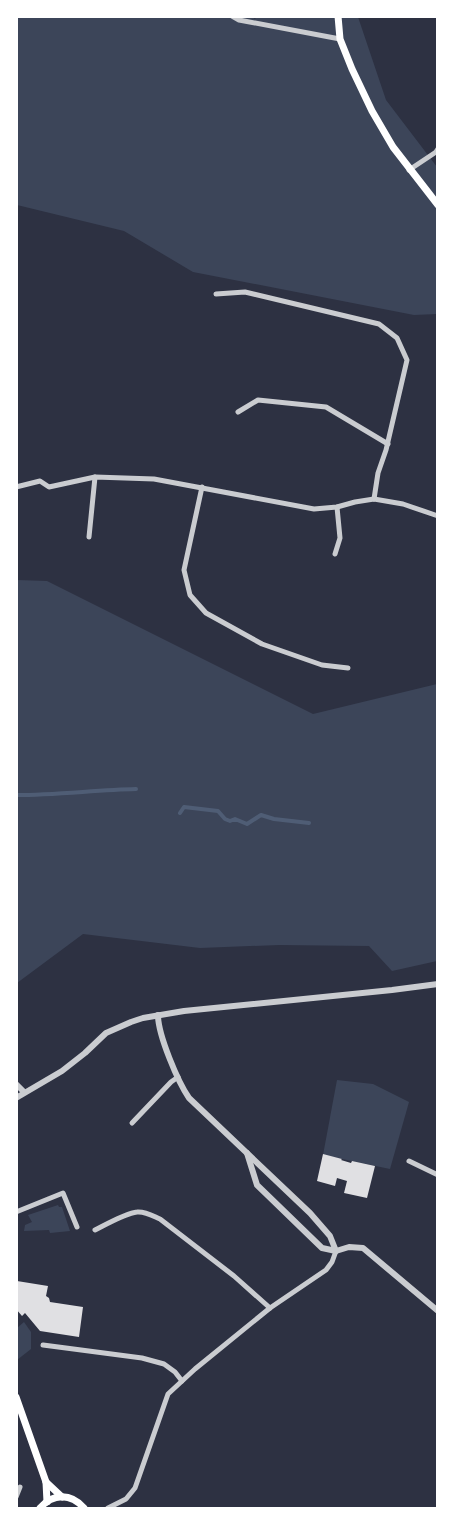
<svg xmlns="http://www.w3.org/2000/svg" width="454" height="1525" font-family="'Noto Sans',sans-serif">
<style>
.green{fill:#3c4559}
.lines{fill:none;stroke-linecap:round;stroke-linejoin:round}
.stream{stroke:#4f5d75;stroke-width:4}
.building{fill:#e0e0e3}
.minor{stroke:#caccd0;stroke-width:5}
.tertiary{stroke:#caccd0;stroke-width:6}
.secondary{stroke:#fff;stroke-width:7}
</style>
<rect width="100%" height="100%" fill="#2d3142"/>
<g class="green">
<path d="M251 16 255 19 257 16 358 17 386 100 437 167V314L414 315 193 272 124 231 17 205 16 17Z"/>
<path d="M17 580 47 581 313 714 437 684V961L392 971 369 946 279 945 200 948 83 934 17 983Z"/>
<path d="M337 1080 373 1084 409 1102 390 1169 323 1155Z"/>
<path d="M58 1205 59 1207H62L70 1231 50 1233 49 1230 24 1231 25 1225 32 1222 28 1215Z"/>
<path d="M24 1322 31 1332V1349L17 1360V1328Z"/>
</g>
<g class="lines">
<g class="stream">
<path d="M16 795C56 795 96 790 136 789"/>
<path d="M180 813 184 807 218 811 225 819 230 821 235 819 247 824 261 815 274 819 309 823"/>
</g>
</g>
<g class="building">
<path d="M323 1154 342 1159 341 1160 351 1163 352 1161 375 1166 367 1198 344 1193 347 1181 337 1178 335 1186 317 1181Z"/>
<path d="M17 1281 48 1286 46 1296 49 1298 50 1302 83 1307 79 1337 40 1331 25 1313 22 1316 16 1309Z"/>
</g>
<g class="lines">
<g class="minor">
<path d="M232 16 239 20 340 39"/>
<path d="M409 170 436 152 438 149"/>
<path d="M216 294 245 292 379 324 397 338 407 360 386 450 378 473 374 499"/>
<path d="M238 412 258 400 326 407 388 444"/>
<path d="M16 487 40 481 49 487 95 477 154 479 314 509 337 507 355 502 374 499 403 504 438 516"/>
<path d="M202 487 184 570 190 595 206 613 262 644 322 665 348 668"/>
<path d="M89 537 95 477"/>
<path d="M335 554 340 538 337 507"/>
<path d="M132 1123 171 1082 178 1077"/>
<path d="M409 1161 438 1175"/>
<path d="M16 1212 63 1193 77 1227"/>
<path d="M95 1230C105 1225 126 1213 137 1212 145 1211 153 1216 160 1219L234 1276 270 1308"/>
<path d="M43 1345 142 1358 164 1364 175 1372 182 1381"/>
<path d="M16 1497 20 1487"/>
<path d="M108 1508 126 1499 135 1488 168 1394 195 1369 270 1308 326 1270 332 1262 336 1251"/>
</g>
<g class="tertiary">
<path d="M158 1015C158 1035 178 1082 189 1098L310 1213 330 1236 336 1251"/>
<path d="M16 1084 24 1092"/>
<path d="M16 1098 62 1071 85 1053 106 1033 131 1022 143 1018 184 1011 392 990 438 984"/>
<path d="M247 1153 257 1185 322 1248 336 1251 349 1247 363 1248 438 1311"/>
</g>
<g class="secondary">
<path d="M338 16 340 39 352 69 372 111 393 147 438 205"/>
<path d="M16 1397 46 1482 47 1502"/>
<path d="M46 1482 62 1497"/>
<path d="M40 1508C53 1493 71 1493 84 1508"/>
</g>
</g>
<rect width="454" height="1525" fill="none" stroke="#ffffff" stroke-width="36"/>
</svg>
